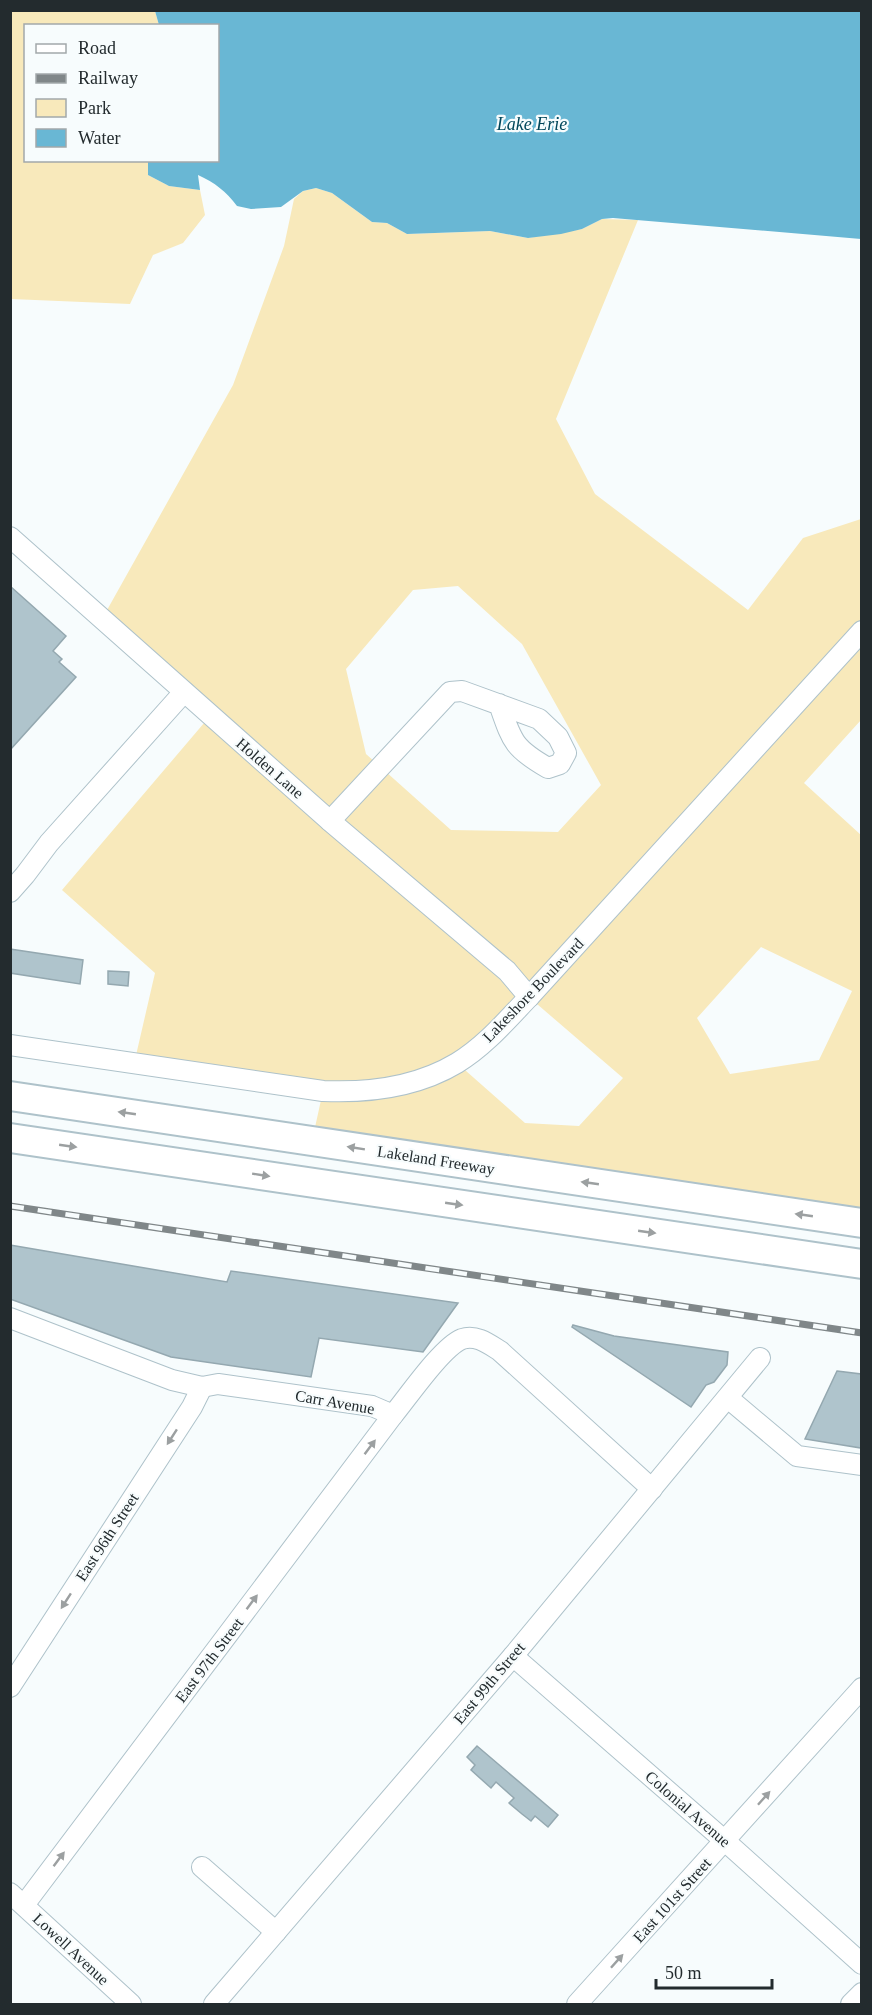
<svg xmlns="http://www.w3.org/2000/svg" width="872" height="2015" font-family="Georgia,serif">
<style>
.green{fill:#f8e9bb;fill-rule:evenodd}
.water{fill:#69b7d4}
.building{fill:#afc4cc;stroke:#94a8b0;stroke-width:1.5}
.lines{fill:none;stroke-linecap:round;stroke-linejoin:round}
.minor-casing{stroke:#aec2ca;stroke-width:22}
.highway-casing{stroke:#aec2ca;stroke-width:32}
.minor{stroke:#fff;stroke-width:20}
.highway{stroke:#fff;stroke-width:28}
.rail-casing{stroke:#808789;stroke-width:7}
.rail{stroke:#f7fcfd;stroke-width:4.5;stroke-dasharray:14;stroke-linecap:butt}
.oneway{fill:#9ca0a1}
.labels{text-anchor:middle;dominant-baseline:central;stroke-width:4.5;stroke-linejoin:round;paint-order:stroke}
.street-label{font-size:16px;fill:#232b2e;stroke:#f7fcfd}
.water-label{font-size:18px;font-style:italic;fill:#00465a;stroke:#f7fcfd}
</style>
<rect width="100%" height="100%" fill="#f7fcfd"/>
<g class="green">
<path d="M11 11H155L159 25 26 26V160L148 161V175L169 186 200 190 205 215 183 243 153 255 130 304 11 299Z"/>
<path d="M316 188 332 193 372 222 387 223 407 234 490 231 528 238 582 229 602 219 638 220 556 419 595 494 748 610 803 538 861 519V720L804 783 861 835V1223L312 1141 323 1091 134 1064 155 973 62 890 210 716 102 619 233 385 284 246 294 199 303 191ZM458 586 522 644 601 785 558 832 451 830 366 754 346 669 413 590ZM761 947 852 991 819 1060 730 1074 697 1018ZM530 998 623 1078 579 1126 525 1123 457 1063Z"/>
</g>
<path class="water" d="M155 11H861V239L613 218 602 219 582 229 561 234 528 238 490 231 407 234 387 223 372 222 332 193 316 188 303 191 281 207 251 209 237 206C226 191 215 183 198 175L200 190 169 186 148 175V161L218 160V26L159 25Z"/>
<g class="building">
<path d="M10 586 66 636 53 651 62 659 59 662 76 677 10 750Z"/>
<path d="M10 949 83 960 80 984 10 973Z"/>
<path d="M108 971 129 972 128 986 108 984Z"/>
<path d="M10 1245 227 1282 231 1271 458 1303 423 1352 319 1338 311 1377 171 1357 10 1299Z"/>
<path d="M573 1325 614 1336 728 1352 727 1365 714 1382 706 1385 691 1407 572 1327Z"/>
<path d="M837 1371 861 1374V1448L805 1439Z"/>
<path d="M477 1746 558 1815 548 1827 535 1816 531 1821 522 1814 509 1803 514 1798 496 1782 491 1788 471 1770 475 1765 467 1757Z"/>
</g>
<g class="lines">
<defs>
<g id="minor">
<path d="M10 537 330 821 507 971 529 997"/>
<path d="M330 821 450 692 462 691 539 719 558 737 566 753 560 764 548 768C513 748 512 741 499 704"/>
<path d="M10 892 25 875 49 843 184 692"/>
<path d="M10 1045 323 1091C368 1093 417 1087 457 1063 485 1046 507 1020 529 997L862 631"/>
<path d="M10 1318 172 1380 202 1387 218 1384 372 1406 393 1415"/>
<path d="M728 1398 797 1456 862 1465"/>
<path d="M513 1656 725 1841 862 1964"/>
<path d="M10 1687 192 1407 202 1387"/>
<path d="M202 1867 276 1932"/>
<path d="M10 1893 131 2004"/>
<path d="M24 1905 393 1415C408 1397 442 1347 462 1339 476 1334 489 1344 500 1351L652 1489"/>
<path d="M214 2004 513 1656 760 1358"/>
<path d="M577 2004 862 1688"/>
<path d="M851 2004 862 1993"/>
</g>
<g id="highway">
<path d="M10 1096 862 1223"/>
<path d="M10 1138 862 1264"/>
</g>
</defs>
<use href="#minor" class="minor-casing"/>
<use href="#highway" class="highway-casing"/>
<use href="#minor" class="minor"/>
<use href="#highway" class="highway"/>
<defs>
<path id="rail" d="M10 1206 862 1333"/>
</defs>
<use href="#rail" class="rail-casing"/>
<use href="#rail" class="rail"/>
</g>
<defs><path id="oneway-solid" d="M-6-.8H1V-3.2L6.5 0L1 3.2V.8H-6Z" transform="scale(1.5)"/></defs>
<g class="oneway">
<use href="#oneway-solid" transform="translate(127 1113) rotate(-172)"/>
<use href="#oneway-solid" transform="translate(68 1146) rotate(8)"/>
<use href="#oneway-solid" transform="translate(356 1148) rotate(-171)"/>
<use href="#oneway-solid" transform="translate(261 1175) rotate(9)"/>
<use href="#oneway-solid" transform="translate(590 1183) rotate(-172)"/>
<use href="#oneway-solid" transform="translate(454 1204) rotate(8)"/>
<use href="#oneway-solid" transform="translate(804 1215) rotate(-172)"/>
<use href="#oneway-solid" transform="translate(647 1232) rotate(8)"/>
<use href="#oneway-solid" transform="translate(172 1437) rotate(123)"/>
<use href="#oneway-solid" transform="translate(370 1447) rotate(-53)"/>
<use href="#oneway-solid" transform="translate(66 1601) rotate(123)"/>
<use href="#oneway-solid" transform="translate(252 1602) rotate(-53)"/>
<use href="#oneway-solid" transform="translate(764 1798) rotate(-48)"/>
<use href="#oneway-solid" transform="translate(59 1859) rotate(-53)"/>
<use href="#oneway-solid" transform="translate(617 1961) rotate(-48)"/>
</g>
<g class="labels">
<g class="street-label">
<text transform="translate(270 768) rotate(41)">Holden Lane</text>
<text transform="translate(533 990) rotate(-46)">Lakeshore Boulevard</text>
<text transform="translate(436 1160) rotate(9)">Lakeland Freeway</text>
<text transform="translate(335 1402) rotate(10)">Carr Avenue</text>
<text transform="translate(107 1537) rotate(-57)">East 96th Street</text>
<text transform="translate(209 1660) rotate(-53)">East 97th Street</text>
<text transform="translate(489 1683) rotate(-50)">East 99th Street</text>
<text transform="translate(688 1809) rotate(41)">Colonial Avenue</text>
<text transform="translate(672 1900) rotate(-48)">East 101st Street</text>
<text transform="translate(71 1949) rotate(43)">Lowell Avenue</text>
</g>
<g class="water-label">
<text x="532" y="124">Lake Erie</text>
</g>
</g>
<rect width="872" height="2015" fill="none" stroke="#232b2e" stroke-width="24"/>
<rect x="24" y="24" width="195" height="138" fill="#f7fcfd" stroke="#a2a8aa" stroke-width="1.5"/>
<rect x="36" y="44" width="30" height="9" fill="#ffffff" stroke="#a2a8aa" stroke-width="1.5"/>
<text x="78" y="54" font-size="18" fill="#232b2e">Road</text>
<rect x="36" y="74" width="30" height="9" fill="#808789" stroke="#a2a8aa" stroke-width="1.5"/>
<text x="78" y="84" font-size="18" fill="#232b2e">Railway</text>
<rect x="36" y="99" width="30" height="18" fill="#f8e9bb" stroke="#a2a8aa" stroke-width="1.5"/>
<text x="78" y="114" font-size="18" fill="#232b2e">Park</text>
<rect x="36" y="129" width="30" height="18" fill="#69b7d4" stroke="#a2a8aa" stroke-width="1.5"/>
<text x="78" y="144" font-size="18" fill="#232b2e">Water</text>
<path d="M656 1979v9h116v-9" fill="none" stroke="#232b2e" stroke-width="3"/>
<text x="665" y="1979" font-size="18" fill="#232b2e" stroke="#f7fcfd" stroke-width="4.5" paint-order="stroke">50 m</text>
</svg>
